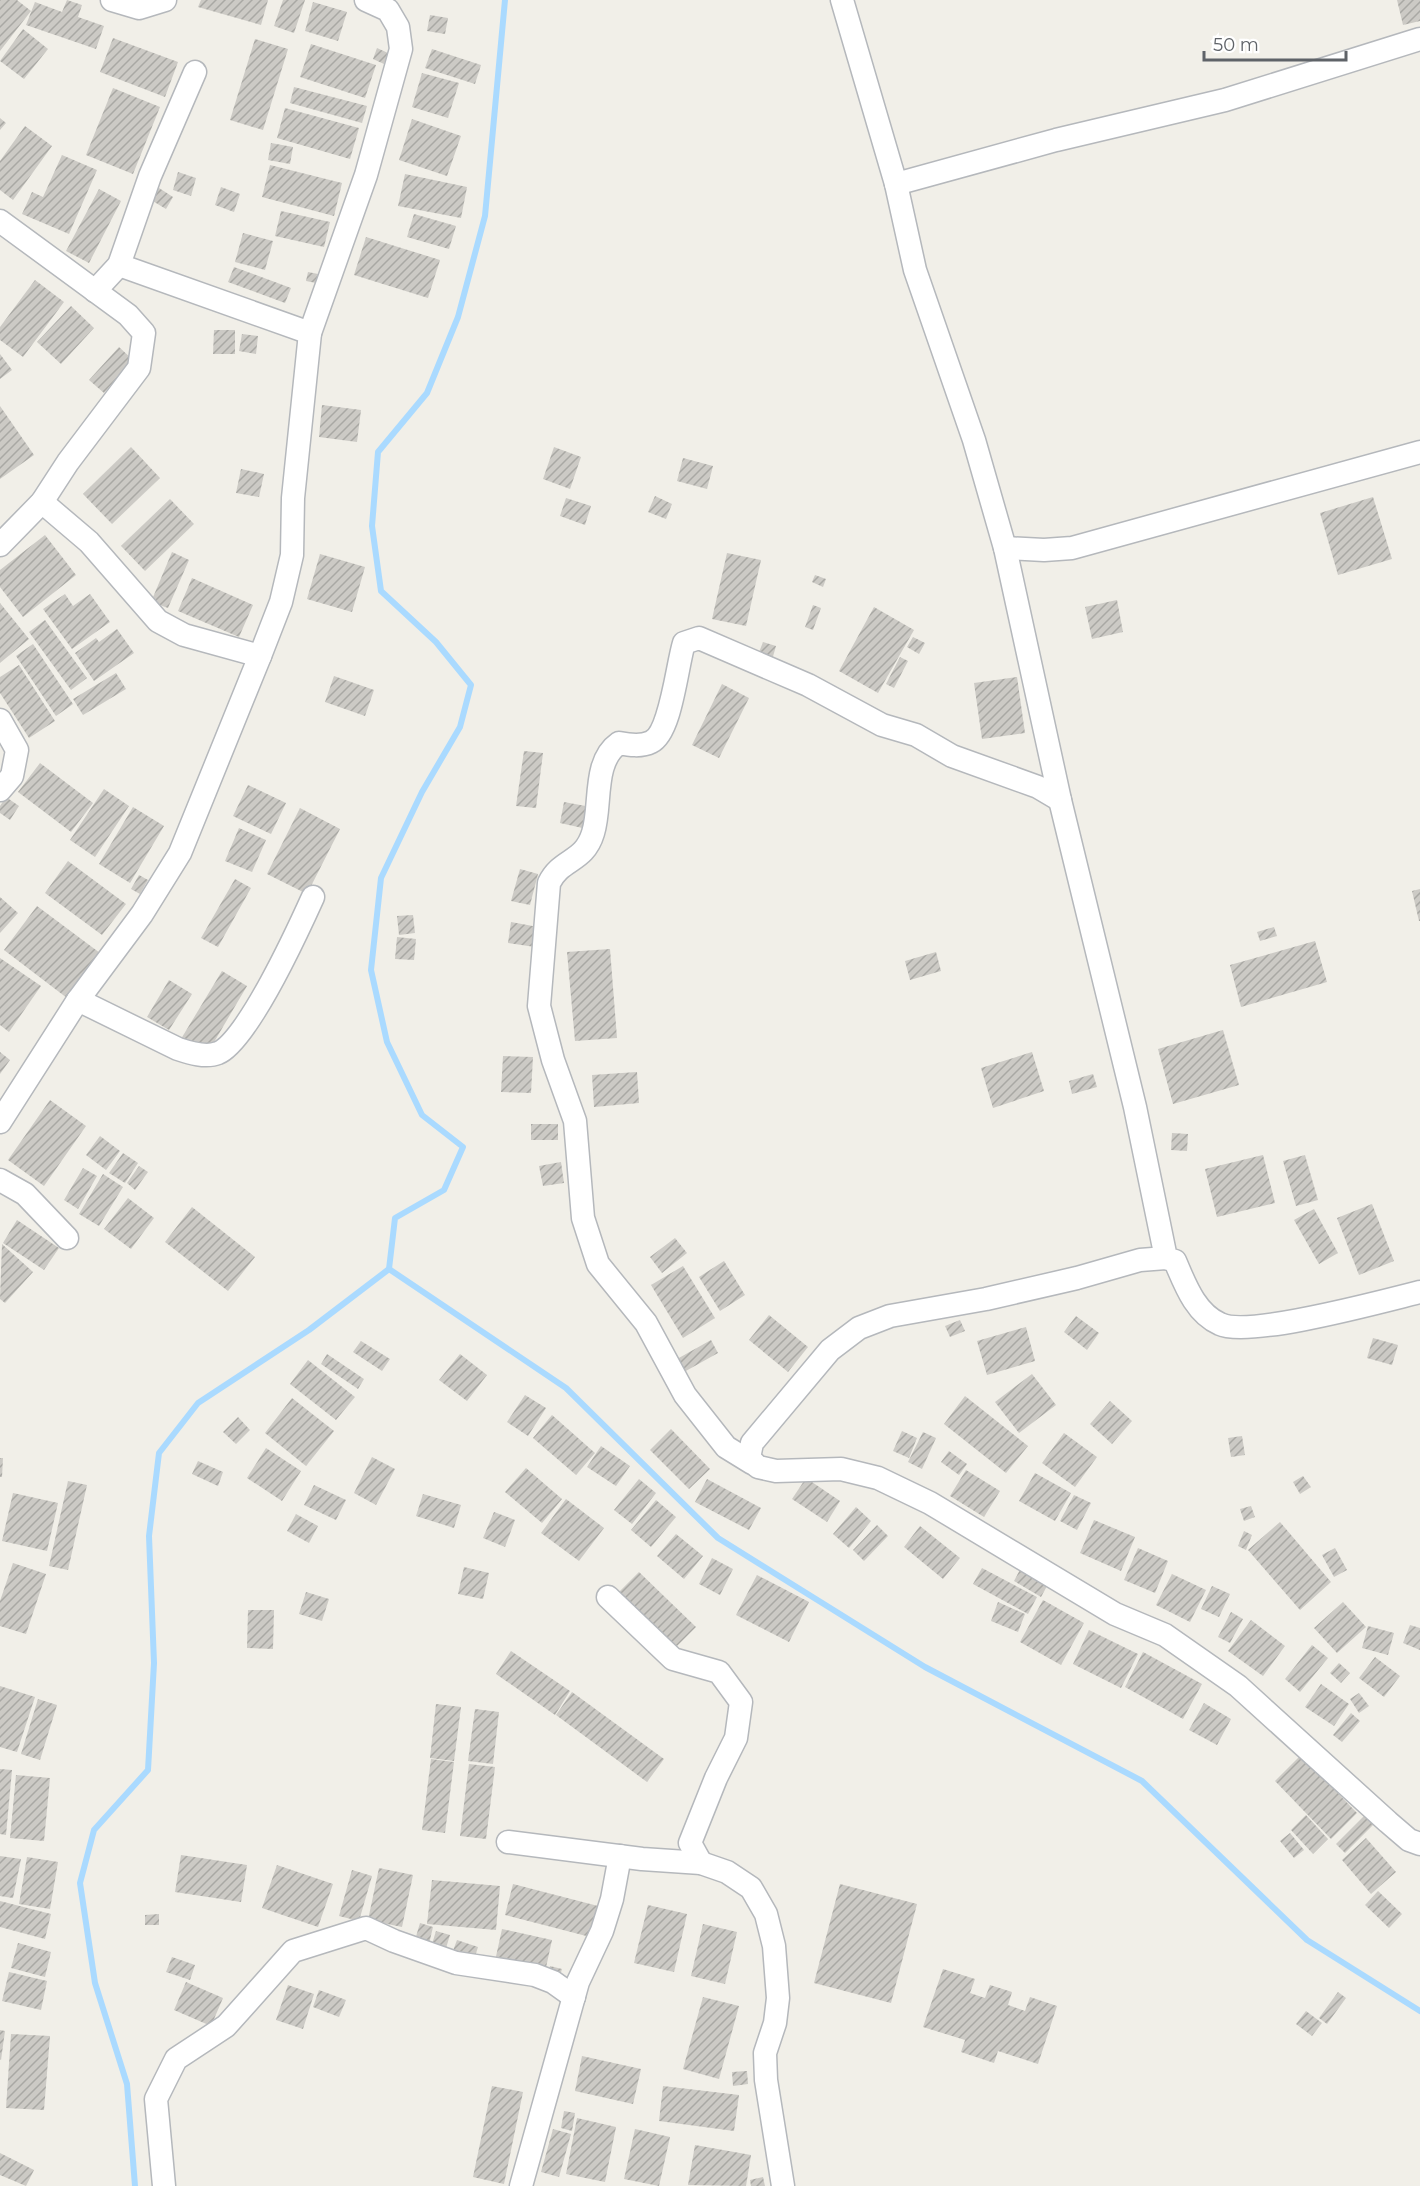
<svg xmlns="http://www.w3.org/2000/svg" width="1420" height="2186" font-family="Montserrat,sans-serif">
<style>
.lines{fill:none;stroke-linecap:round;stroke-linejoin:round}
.stream{stroke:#aadaff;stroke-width:6}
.building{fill:url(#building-hatch)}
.minor-casing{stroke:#b5b8bc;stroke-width:25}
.minor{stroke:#fff;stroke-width:22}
</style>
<defs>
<pattern id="building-hatch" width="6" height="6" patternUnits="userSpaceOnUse" patternTransform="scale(1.5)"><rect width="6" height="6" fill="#cccac5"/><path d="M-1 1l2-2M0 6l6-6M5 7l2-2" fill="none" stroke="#a9a8a4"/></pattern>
</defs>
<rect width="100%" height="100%" fill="#f1efe8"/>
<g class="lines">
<g class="stream">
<path d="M389 1269 566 1388 718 1538 925 1667 1142 1781 1307 1940 1420 2011"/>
<path d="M135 2186 127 2084 95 1983 80 1883 94 1830 148 1770 154 1663 149 1536 159 1453 198 1403 309 1330 389 1269 395 1218 444 1190 463 1147 422 1115 387 1042 371 970 381 878 422 792 460 727 471 685 436 642 381 591 372 526 378 452 427 393 458 317 485 216 505 0"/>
</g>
</g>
<g class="building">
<path d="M0 0H17L31 11 0 51Z"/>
<path d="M67 0 82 5 78 17 104 26 96 49 26 25 35 2 62 12Z"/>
<path d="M201 0H268L261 25 198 7Z"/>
<path d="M283 0H305L294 33 274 26Z"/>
<path d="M1397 0H1420V21L1403 25Z"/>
<path d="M313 2 347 12 338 41 305 31Z"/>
<path d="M430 15 448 18 445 34 427 31Z"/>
<path d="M23 29 48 49 24 79 0 61Z"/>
<path d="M113 38 178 62 165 97 100 72Z"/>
<path d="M255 39 288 49 263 130 230 120Z"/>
<path d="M311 44 376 65 365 98 300 77Z"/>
<path d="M377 48 388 53 384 64 373 59Z"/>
<path d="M432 49 481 65 475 84 425 68Z"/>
<path d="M422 73 459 83 448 118 412 107Z"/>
<path d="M294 87 367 106 362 123 290 103Z"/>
<path d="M113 88 160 107 133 174 86 155Z"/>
<path d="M285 108 359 128 350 159 277 138Z"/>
<path d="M0 118 6 123 0 130Z"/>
<path d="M412 119 461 136 447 176 399 160Z"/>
<path d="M25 126 52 146 13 200 0 190V161Z"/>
<path d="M271 143 293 147 290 164 268 160Z"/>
<path d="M62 155 97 170 69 234 22 214 32 192 43 197Z"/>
<path d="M270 165 342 183 334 216 262 197Z"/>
<path d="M178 172 196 178 191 196 173 190Z"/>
<path d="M405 174 467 187 461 218 398 206Z"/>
<path d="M221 187 240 194 234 212 215 205Z"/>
<path d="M159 188 173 197 166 209 151 200Z"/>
<path d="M99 189 121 201 89 263 66 251Z"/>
<path d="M281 211 330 222 324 247 275 236Z"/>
<path d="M414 214 456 226 449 249 407 237Z"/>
<path d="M243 233 273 241 265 270 235 262Z"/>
<path d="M366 237 440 260 428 298 354 275Z"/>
<path d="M234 267 291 288 285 303 228 282Z"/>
<path d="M308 272 318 274 316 283 306 281Z"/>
<path d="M35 280 64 302 23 357 0 340V327Z"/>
<path d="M71 306 94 328 61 364 37 342Z"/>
<path d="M214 330H235V354H213Z"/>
<path d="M242 334 258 336 256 354 239 351Z"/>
<path d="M119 347 133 360 104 393 89 380Z"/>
<path d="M0 354 12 370 0 379Z"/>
<path d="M322 405 361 410 357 442 319 437Z"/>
<path d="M0 406 34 455 0 479Z"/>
<path d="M131 447 160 478 112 524 83 494Z"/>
<path d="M554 447 581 457 570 489 543 479Z"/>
<path d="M683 458 713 466 707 489 677 481Z"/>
<path d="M241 469 264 474 259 497 236 493Z"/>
<path d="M655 496 672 504 666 519 648 512Z"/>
<path d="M1373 497 1392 559 1338 575 1320 513Z"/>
<path d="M566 498 591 506 585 525 560 516Z"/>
<path d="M170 499 194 524 145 571 121 546Z"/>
<path d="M45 535 76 575 23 617 0 587V570Z"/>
<path d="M172 552 189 560 168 608 151 602Z"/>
<path d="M727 553 761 560 746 626 712 619Z"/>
<path d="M320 554 365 567 352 612 307 599Z"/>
<path d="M815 575 826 579 823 587 812 582Z"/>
<path d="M192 578 253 605 239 637 178 611Z"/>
<path d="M65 594 73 606 90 594 110 622 72 649 43 609Z"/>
<path d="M1117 600 1123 632 1092 639 1085 607Z"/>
<path d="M0 603 29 639 0 663Z"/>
<path d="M813 605 821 608 813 630 805 627Z"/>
<path d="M874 607 914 630 878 693 839 671Z"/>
<path d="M45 620 87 678 71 690 29 632Z"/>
<path d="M117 629 134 653 94 681 75 653 96 638 99 642Z"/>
<path d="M913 637 925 643 919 654 907 647Z"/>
<path d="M763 642 776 646 772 660 758 655Z"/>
<path d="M33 644 73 704 56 716 16 656Z"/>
<path d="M900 657 908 661 894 688 886 684Z"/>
<path d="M19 665 55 721 29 738 0 693V677Z"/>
<path d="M116 673 126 689 83 715 73 699Z"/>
<path d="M334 676 374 690 365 716 325 702Z"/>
<path d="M1017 677 1025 733 982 739 974 683Z"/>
<path d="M722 684 749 698 719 758 692 745Z"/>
<path d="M524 751 543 753 536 808 516 806Z"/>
<path d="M40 763 93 803 71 832 18 792Z"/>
<path d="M248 785 286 803 271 834 233 816Z"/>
<path d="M104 789 129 806 95 857 70 840Z"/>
<path d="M6 797 19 806 10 820 0 813V806Z"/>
<path d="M564 802 591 807 587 829 560 823Z"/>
<path d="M133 807 164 826 130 883 99 864Z"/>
<path d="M300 808 340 829 307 894 267 874Z"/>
<path d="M239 828 266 840 252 872 225 861Z"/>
<path d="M68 861 126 904 102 935 45 893Z"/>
<path d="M520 869 538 874 530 905 511 901Z"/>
<path d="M139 875 148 880 140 894 131 889Z"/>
<path d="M235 879 251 888 218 947 201 938Z"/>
<path d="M1420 889V921H1419L1412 891Z"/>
<path d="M0 897 18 913 0 933Z"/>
<path d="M37 906 100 953 67 998 4 950Z"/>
<path d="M413 915 415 933 399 935 397 916Z"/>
<path d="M511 922 538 927 535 947 508 943Z"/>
<path d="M1274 927 1277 936 1260 941 1257 932Z"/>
<path d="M397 937 416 939 414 960 395 959Z"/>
<path d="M1315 941 1327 982 1241 1007 1230 965Z"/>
<path d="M610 949 617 1038 575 1041 567 952Z"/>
<path d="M936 952 941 971 910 980 905 961Z"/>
<path d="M0 958 41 986 9 1032 0 1025Z"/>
<path d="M222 971 247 986 207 1054 181 1039Z"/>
<path d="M169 980 192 994 169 1030 147 1017Z"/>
<path d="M1223 1030 1239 1085 1173 1104 1158 1049Z"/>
<path d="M0 1052 10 1060 0 1074Z"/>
<path d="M1032 1052 1044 1091 993 1108 981 1068Z"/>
<path d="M503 1056 533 1057 531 1093 501 1092Z"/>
<path d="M637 1072 639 1103 594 1107 592 1075Z"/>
<path d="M1093 1074 1097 1087 1072 1094 1069 1081Z"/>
<path d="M50 1100 86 1126 44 1186 8 1160Z"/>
<rect x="531" y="1124" width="27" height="16"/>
<path d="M1172 1133 1188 1134 1187 1151 1171 1150Z"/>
<path d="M100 1136 120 1151 106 1170 86 1155Z"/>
<path d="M123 1153 138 1163 125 1183 109 1173Z"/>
<path d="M1263 1155 1275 1203 1217 1217 1205 1169Z"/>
<path d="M1305 1155 1318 1200 1296 1206 1283 1161Z"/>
<path d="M561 1162 564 1183 543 1186 539 1166Z"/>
<path d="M139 1166 148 1172 135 1190 127 1183Z"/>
<path d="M83 1168 97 1176 78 1209 64 1200Z"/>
<path d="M103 1174 123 1187 99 1226 79 1214Z"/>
<path d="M128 1198 154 1218 131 1249 104 1229Z"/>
<path d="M1372 1204 1394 1261 1359 1275 1337 1218Z"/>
<path d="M192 1207 255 1257 228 1291 165 1242Z"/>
<path d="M1314 1209 1338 1253 1319 1264 1294 1220Z"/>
<path d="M17 1220 59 1248 44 1270 3 1243Z"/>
<path d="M675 1238 687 1253 662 1273 650 1257Z"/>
<path d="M2 1244 33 1272 5 1303 0 1299Z"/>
<path d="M724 1261 745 1295 720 1311 699 1277Z"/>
<path d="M683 1266 715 1318 683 1338 651 1285Z"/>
<path d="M769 1315 808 1347 788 1372 749 1340Z"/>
<path d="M1076 1316 1099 1333 1087 1350 1064 1332Z"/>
<path d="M960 1320 965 1331 950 1337 945 1326Z"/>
<path d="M1026 1327 1035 1361 987 1375 977 1341Z"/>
<path d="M1373 1338 1398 1345 1392 1365 1367 1358Z"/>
<path d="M711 1340 718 1353 684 1372 677 1359Z"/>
<path d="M361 1341 390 1359 382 1371 353 1352Z"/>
<path d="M327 1354 364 1379 358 1389 321 1364Z"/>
<path d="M460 1354 487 1375 467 1401 439 1380Z"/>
<path d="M308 1360 355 1397 336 1420 290 1384Z"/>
<path d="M1032 1374 1056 1405 1019 1433 995 1402Z"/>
<path d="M525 1395 546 1408 528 1436 507 1422Z"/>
<path d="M965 1396 1028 1446 1006 1473 944 1424Z"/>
<path d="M292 1398 334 1431 306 1466 265 1433Z"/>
<path d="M1110 1401 1132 1421 1112 1444 1090 1424Z"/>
<path d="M552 1415 595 1453 576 1475 533 1438Z"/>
<path d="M238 1417 250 1430 236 1444 223 1432Z"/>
<path d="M671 1429 710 1469 689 1489 650 1450Z"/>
<path d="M902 1431 917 1438 909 1458 893 1451Z"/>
<path d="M923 1432 936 1438 922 1469 908 1462Z"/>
<path d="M1064 1433 1097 1457 1075 1487 1042 1463Z"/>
<path d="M1242 1436 1245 1455 1231 1457 1228 1438Z"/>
<path d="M601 1446 630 1466 616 1486 587 1467Z"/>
<path d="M266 1448 301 1471 282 1501 247 1478Z"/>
<path d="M949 1451 967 1464 959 1475 941 1462Z"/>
<path d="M372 1457 395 1469 376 1505 354 1493Z"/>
<path d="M0 1458H3L2 1477H0Z"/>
<path d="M198 1461 223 1472 218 1486 192 1474Z"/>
<path d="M526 1468 562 1499 542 1523 505 1492Z"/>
<path d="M966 1470 1000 1491 984 1517 950 1496Z"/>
<path d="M1035 1473 1071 1493 1055 1521 1019 1501Z"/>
<path d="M1303 1476 1311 1487 1300 1494 1293 1482Z"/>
<path d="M806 1478 840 1501 827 1522 792 1499Z"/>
<path d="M639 1479 656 1493 632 1524 614 1510Z"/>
<path d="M707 1479 761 1508 749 1530 695 1502Z"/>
<path d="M68 1481 87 1485 68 1570 49 1566Z"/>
<path d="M314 1485 346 1500 336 1520 304 1505Z"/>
<path d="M13 1493 58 1503 47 1551 2 1541Z"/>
<path d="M423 1494 461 1505 454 1528 416 1516Z"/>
<path d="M1074 1495 1091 1503 1077 1530 1060 1521Z"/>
<path d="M566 1499 604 1528 579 1561 541 1533Z"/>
<path d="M656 1500 676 1517 651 1547 631 1530Z"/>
<path d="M1251 1506 1255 1517 1244 1521 1240 1509Z"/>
<path d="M856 1507 871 1521 849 1548 833 1534Z"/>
<path d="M494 1512 515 1520 505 1547 483 1538Z"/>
<path d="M296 1514 318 1526 309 1543 287 1531Z"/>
<path d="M1094 1520 1135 1537 1121 1571 1080 1553Z"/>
<path d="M1280 1522 1331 1582 1300 1610 1248 1550Z"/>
<path d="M877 1525 888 1536 864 1561 853 1550Z"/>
<path d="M920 1526 960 1558 943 1579 904 1547Z"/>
<path d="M1244 1531 1252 1535 1246 1550 1238 1546Z"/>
<path d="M676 1534 703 1556 684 1579 657 1556Z"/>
<path d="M1138 1548 1168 1561 1155 1593 1124 1580Z"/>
<path d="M1335 1548 1347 1570 1334 1577 1322 1555Z"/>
<path d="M712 1558 733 1569 720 1595 699 1584Z"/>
<path d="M1024 1562 1052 1577 1041 1597 1014 1581Z"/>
<path d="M13 1563 46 1574 26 1634 0 1626V1601Z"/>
<path d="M464 1567 489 1573 483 1599 458 1594Z"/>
<path d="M982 1568 1037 1597 1028 1614 973 1584Z"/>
<path d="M639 1572 696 1627 674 1649 617 1594Z"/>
<path d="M1172 1574 1206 1590 1190 1622 1156 1605Z"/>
<path d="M757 1575 809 1602 789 1642 736 1615Z"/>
<path d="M1212 1586 1230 1594 1219 1617 1201 1609Z"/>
<path d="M306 1592 329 1599 322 1621 299 1614Z"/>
<path d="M1043 1600 1084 1623 1061 1665 1020 1642Z"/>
<path d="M998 1602 1025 1614 1018 1632 991 1621Z"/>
<path d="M1343 1602 1366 1627 1337 1653 1314 1628Z"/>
<path d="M248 1610H274L273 1649 247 1648Z"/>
<path d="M1231 1612 1243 1619 1230 1643 1218 1637Z"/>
<path d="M1251 1620 1285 1646 1263 1676 1228 1651Z"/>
<path d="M1410 1625 1420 1628V1650L1403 1643Z"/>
<path d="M1368 1626 1394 1633 1388 1655 1362 1648Z"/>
<path d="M1089 1630 1138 1654 1121 1688 1073 1664Z"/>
<path d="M1312 1645 1328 1658 1300 1692 1285 1679Z"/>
<path d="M511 1651 570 1691 555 1715 496 1674Z"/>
<path d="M1143 1652 1202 1684 1183 1719 1125 1687Z"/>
<path d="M1375 1657 1400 1676 1384 1697 1359 1678Z"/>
<path d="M1339 1663 1350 1673 1341 1683 1330 1673Z"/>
<path d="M1321 1684 1349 1704 1334 1726 1305 1707Z"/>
<path d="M0 1686 35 1697 17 1752 0 1747Z"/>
<path d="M572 1692 664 1759 647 1782 556 1715Z"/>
<path d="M1359 1693 1369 1706 1359 1713 1350 1699Z"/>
<path d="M38 1699 57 1705 40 1760 21 1754Z"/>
<path d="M1204 1703 1231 1719 1217 1745 1189 1730Z"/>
<path d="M436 1704 461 1707 454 1761 430 1758Z"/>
<path d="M475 1709 499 1712 493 1764 468 1761Z"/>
<path d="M1351 1713 1360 1721 1342 1742 1333 1735Z"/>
<path d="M1301 1755 1357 1813 1331 1839 1275 1781Z"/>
<path d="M431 1759 454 1762 445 1833 422 1830Z"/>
<path d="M469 1764 495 1767 486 1839 460 1836Z"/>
<path d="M0 1769 12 1770 6 1835 0 1834Z"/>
<path d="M16 1775 50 1778 44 1841 10 1838Z"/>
<path d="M1367 1813 1376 1822 1345 1853 1336 1844Z"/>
<path d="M1306 1815 1328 1839 1313 1854 1291 1830Z"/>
<path d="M1290 1833 1304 1850 1294 1858 1280 1841Z"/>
<path d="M1366 1838 1396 1872 1371 1894 1342 1860Z"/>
<path d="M181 1855 247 1865 241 1902 175 1892Z"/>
<path d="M0 1856 21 1859 13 1898 0 1896Z"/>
<path d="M27 1857 58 1862 50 1909 19 1904Z"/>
<path d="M277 1865 333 1884 318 1927 262 1908Z"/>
<path d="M379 1868 413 1875 402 1927 368 1920Z"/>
<path d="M352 1870 372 1876 359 1921 339 1916Z"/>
<path d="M432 1880 500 1886 496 1930 427 1924Z"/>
<path d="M513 1884 602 1907 594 1938 505 1915Z"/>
<path d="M840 1884 917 1904 891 2003 814 1983Z"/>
<path d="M1378 1891 1402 1914 1389 1928 1365 1905Z"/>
<path d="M0 1901 51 1914 45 1939 0 1927Z"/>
<path d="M648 1905 687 1914 674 1972 634 1963Z"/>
<path d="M159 1914V1925H145V1915Z"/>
<path d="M420 1923 433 1927 429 1944 415 1940Z"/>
<path d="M703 1924 737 1932 725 1984 691 1976Z"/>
<path d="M502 1929 552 1940 545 1972 495 1961Z"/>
<path d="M436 1931 450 1935 446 1948 432 1944Z"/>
<path d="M457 1940 478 1947 473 1963 451 1956Z"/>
<path d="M18 1943 51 1952 45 1977 11 1968Z"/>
<path d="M172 1957 195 1965 190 1980 166 1972Z"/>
<path d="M550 1966 562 1969 559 1979 547 1976Z"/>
<path d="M943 1969 975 1979 970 1993 985 1998 990 1985 1012 1992 1008 2005 1025 2011 1030 1997 1057 2006 1038 2064 998 2051 994 2063 961 2052 965 2040 923 2027Z"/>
<path d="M9 1972 47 1981 41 2010 2 2001Z"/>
<path d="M186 1982 223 1998 211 2026 174 2010Z"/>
<path d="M288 1985 314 1994 303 2029 276 2020Z"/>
<path d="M319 1990 346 2000 339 2017 313 2007Z"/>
<path d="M1338 1992 1346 1998 1327 2024 1319 2018Z"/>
<path d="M703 1997 739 2006 719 2079 683 2069Z"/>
<path d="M1306 2011 1322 2023 1312 2036 1296 2024Z"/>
<path d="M0 2030 5 2031 1 2060 0 2059Z"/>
<path d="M11 2034 50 2036 44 2110 6 2108Z"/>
<path d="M582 2056 641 2069 633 2104 575 2091Z"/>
<path d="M747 2071 748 2084 733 2086 732 2072Z"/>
<path d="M492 2086 523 2092 504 2184 473 2177Z"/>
<path d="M663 2086 739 2095 734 2131 659 2121Z"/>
<path d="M564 2111 575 2113 572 2131 561 2128Z"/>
<path d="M577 2118 616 2127 605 2182 566 2174Z"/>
<path d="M553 2129 571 2134 559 2177 541 2172Z"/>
<path d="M635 2129 670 2137 659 2186 624 2179Z"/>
<path d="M695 2145 751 2155 746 2186 688 2185Z"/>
<path d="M0 2153 34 2170 26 2186 0 2175Z"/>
<path d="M763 2177 765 2186H751L750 2180Z"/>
</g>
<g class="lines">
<defs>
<g id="minor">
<path d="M112 0 139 8 165 0"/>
<path d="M842 0 896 184 915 270 974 440 1005 548 1060 800 1135 1107 1166 1258 1175 1261C1185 1284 1195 1313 1220 1324 1249 1338 1383 1301 1420 1292"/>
<path d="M896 184 1056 140 1225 100 1420 39"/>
<path d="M0 221 128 315 144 333 139 368 68 462 42 502 0 545"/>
<path d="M119 265 310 333 366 175 401 49 398 27 388 10 366 0"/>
<path d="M95 291 119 265 150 176 195 72"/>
<path d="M42 502 89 542 158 621 184 635 260 656"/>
<path d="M1005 548 1044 550 1072 548 1420 452"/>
<path d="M0 720 17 750 12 776 0 790"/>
<path d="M78 1000 178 1049C190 1053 206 1058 218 1053 247 1042 299 928 313 897"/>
<path d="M0 1122 78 1000 142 914 180 853 260 656 281 602 292 555 293 498 310 333"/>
<path d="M0 1180 25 1194 67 1238"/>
<path d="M1166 1258 1140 1260 1077 1278 986 1299 890 1316 859 1328 830 1350 752 1443 749 1458 758 1467 776 1471 841 1469 878 1478 930 1503 1115 1614 1165 1635 1238 1686 1388 1822 1409 1840 1420 1844"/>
<path d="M752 1463 726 1447 685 1395 646 1323 598 1264 583 1218 575 1121 553 1060 539 1006 549 883C561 858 584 863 593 833 602 805 592 762 619 743 629 745 641 747 651 742 671 733 677 665 684 643L699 638 808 685 882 725 916 735 952 756 1038 787 1060 800"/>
<path d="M608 1597 673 1659 719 1672 741 1702 736 1738 716 1778 690 1843 701 1863"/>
<path d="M508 1842 642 1859 701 1863 727 1872 751 1888 766 1914 774 1946 778 1998 775 2023 765 2053 766 2080 783 2186"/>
<path d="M164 2186 156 2099 176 2059 226 2026 293 1951 366 1928 394 1941 456 1963 535 1975 553 1982 574 1997"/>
<path d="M521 2186 578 1982 602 1931 612 1899 620 1856"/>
</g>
</defs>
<use href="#minor" class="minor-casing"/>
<use href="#minor" class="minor"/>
</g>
<path d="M1204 51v9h142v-9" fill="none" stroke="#5f6368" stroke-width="3"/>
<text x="1213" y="51" font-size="18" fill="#5f6368" stroke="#ffffff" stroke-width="4.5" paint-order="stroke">50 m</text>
</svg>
